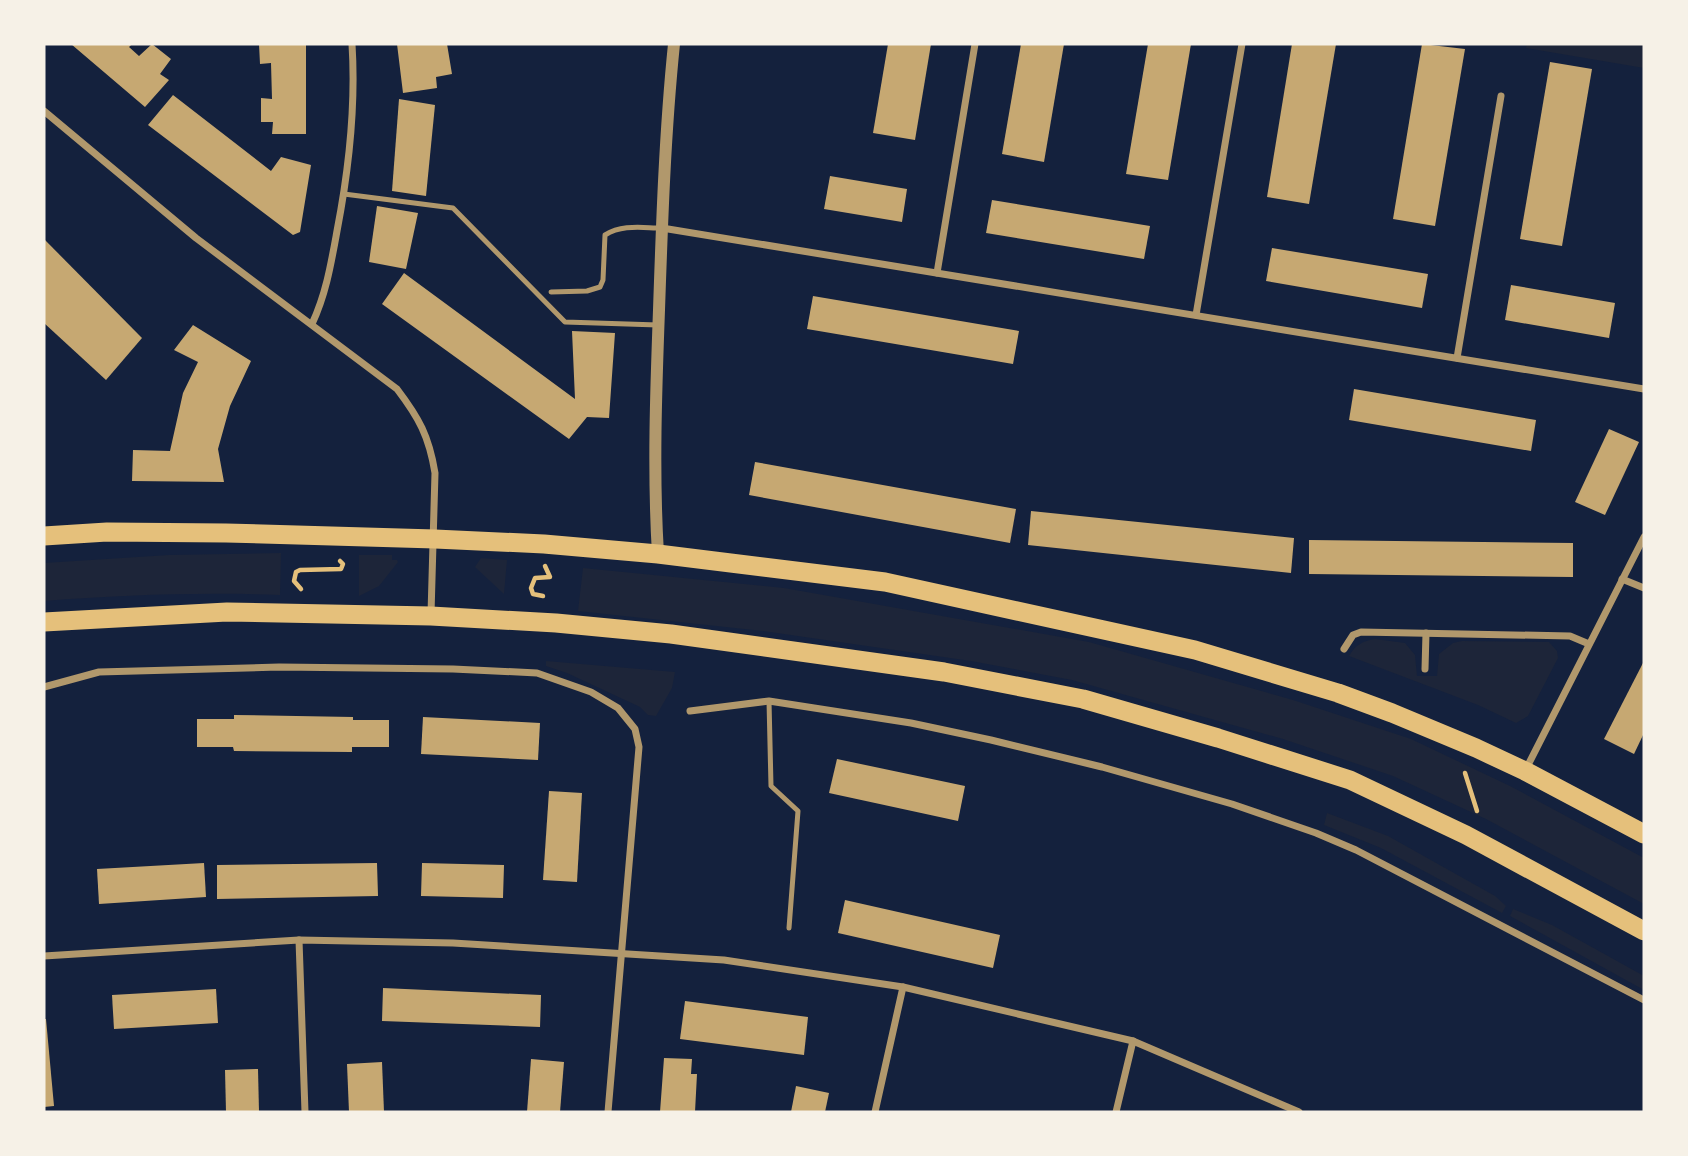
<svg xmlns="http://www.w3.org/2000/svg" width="1688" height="1156" font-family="'Noto Sans',sans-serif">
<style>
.green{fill:#1d2539}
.building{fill:#c6a872}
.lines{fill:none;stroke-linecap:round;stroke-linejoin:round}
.path{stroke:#e5c07b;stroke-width:4.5}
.service{stroke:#b1986c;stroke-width:5}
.minor{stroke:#b1986c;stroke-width:7}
.tertiary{stroke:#b1986c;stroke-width:12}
.trunk{stroke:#e5c07b;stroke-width:19}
</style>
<rect width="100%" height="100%" fill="#14213d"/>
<g class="green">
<path d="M1527 44H1644V68L1526 48Z"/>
<path d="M281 553 280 595C201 592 123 595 44 601V563L169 555Z"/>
<path d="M359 555H392V560H397L398 562 379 586 359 596Z"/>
<path d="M481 558 507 560 504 594 475 567Z"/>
<path d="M583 568 784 588 1089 642 1293 700 1411 739 1510 786 1644 858V904L1486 819 1393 776 1283 739 1072 680 971 661 763 631 578 611Z"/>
<path d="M1375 639 1405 643 1415 655 1417 676H1437L1439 654 1453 643 1462 641 1549 642 1557 651 1558 658 1528 716 1516 723 1478 705 1349 656C1355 645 1363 641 1375 639Z"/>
<path d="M546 661 675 672 672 688 656 716 648 715 640 707 567 673 546 666Z"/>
<path d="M1327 813 1388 836 1495 896 1506 906 1502 913 1381 848 1324 825Z"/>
<path d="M1513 909 1552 925 1644 976V990L1510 916Z"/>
</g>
<g class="building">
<path d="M71 44H132L129 47 139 56 152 44 171 59 160 74 169 80 145 107Z"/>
<path d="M259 44H306V134H272L273 122H261V98L272 99 271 63 260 64Z"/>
<path d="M397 44H447L452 74 436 77 437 88 403 93Z"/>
<path d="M888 44H931L915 140 873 133Z"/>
<path d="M1021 44H1064L1044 162 1002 154Z"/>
<path d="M1148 44H1191L1168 180 1126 174Z"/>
<path d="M1292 44H1336L1309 204 1267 197Z"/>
<path d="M1422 44 1465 49 1435 226 1393 219Z"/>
<path d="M1550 62 1592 69 1562 246 1520 239Z"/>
<path d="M173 95 271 171 281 157 311 165 300 232 293 235 148 125Z"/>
<path d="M399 99 435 105 426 196 392 191Z"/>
<path d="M830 176 907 189 902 222 824 209Z"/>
<path d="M992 200 1150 226 1144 259 986 233Z"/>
<path d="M377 206 418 213 406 269 369 262Z"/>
<path d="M44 239 142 338 106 380 44 323Z"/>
<path d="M1272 248 1428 274 1422 308 1266 281Z"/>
<path d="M404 273 575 399 572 331 615 333 609 418 587 417 569 439 382 304Z"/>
<path d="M1511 285 1615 303 1609 338 1505 320Z"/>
<path d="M813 296 1019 331 1013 364 807 329Z"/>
<path d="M193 325 251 361 230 406 218 449 224 482 132 481 133 450 170 451 183 393 198 362 174 350Z"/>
<path d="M1354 389 1536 420 1531 451 1349 420Z"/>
<path d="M1609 429 1639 442 1605 515 1575 502Z"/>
<path d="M755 462 1016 509 1010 543 749 495Z"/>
<path d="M1031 511 1294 538 1291 573 1028 545Z"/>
<path d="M1309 540 1573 543V577L1309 574Z"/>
<path d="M1644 661V733L1634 754 1604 739Z"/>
<path d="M234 715 353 717V720H389V747H352V752L234 751 233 747H197V719H234Z"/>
<path d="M423 717 540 723 538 760 421 754Z"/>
<path d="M837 759 965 786 958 821 829 793Z"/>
<path d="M549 791 582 793 577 882 543 880Z"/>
<path d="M204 863 206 897 99 904 97 869Z"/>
<path d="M377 863 378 896 217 899V865Z"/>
<path d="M422 863 504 865 503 898 421 896Z"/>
<path d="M845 900 1000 935 993 968 838 933Z"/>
<path d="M383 988 541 995 540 1027 382 1021Z"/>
<path d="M216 989 218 1023 114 1029 112 995Z"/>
<path d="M685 1001 808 1017 804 1055 680 1039Z"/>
<path d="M44 1019H46L54 1106 44 1107Z"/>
<path d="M664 1058 692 1059 691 1074H697L695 1112H660Z"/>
<path d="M531 1059 564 1062 560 1112H527Z"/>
<path d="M382 1062 384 1112H349L347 1064Z"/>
<path d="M258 1069 259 1112H226L225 1070Z"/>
<path d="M796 1086 829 1093 825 1112H791Z"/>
</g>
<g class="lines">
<g class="path">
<path d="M301 589 294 581 296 572 300 570 341 569 343 564 340 561"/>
<path d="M543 596 533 594 531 588 535 578 550 577 545 566"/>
<path d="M1465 773 1477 811"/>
</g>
<g class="service">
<path d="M344 194 453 208 565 322 658 325"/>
<path d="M551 292 587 291 600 287 603 280 605 235C623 224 642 228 662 228"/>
<path d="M769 701 771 786 798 811 789 928"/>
</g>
<g class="minor">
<path d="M44 111 196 238 397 389C419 418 429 436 435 473L431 614"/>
<path d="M662 228 1644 389"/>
<path d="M937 273 975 44"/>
<path d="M1196 315 1242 44"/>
<path d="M312 324C326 294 331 264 337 231 349 169 356 107 352 44"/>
<path d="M1457 358 1501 96"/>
<path d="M1622 579 1644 588"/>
<path d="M1344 649 1353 635 1361 632 1570 636 1589 644"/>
<path d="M1425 669 1426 633"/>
<path d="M44 687 99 672 279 667 453 669 537 673 591 692 618 708 635 729 639 747 608 1112"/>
<path d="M690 711 769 701 911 723 991 740 1102 767 1232 804 1316 833 1356 850 1644 1000"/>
<path d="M1525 771 1644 537"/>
<path d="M299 940 305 1112"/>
<path d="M44 956 299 940 453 943 724 960 903 987 1133 1041 1299 1112"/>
<path d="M875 1112 903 987"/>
<path d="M1116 1112 1133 1041"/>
</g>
<path class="tertiary" d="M658 554C653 473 656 391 659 310 662 221 665 132 674 44"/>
<g class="trunk">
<path d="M44 536 107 532 226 533 435 539 544 544 658 554 885 582 1195 650 1338 693 1392 713 1476 748 1525 771 1644 834"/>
<path d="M44 622 227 612 431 616 556 623 671 634 944 672 1083 699 1218 738 1350 780 1466 835 1644 931"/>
</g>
</g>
<rect width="1688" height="1156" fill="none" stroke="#f6f1e7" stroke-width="91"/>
</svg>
